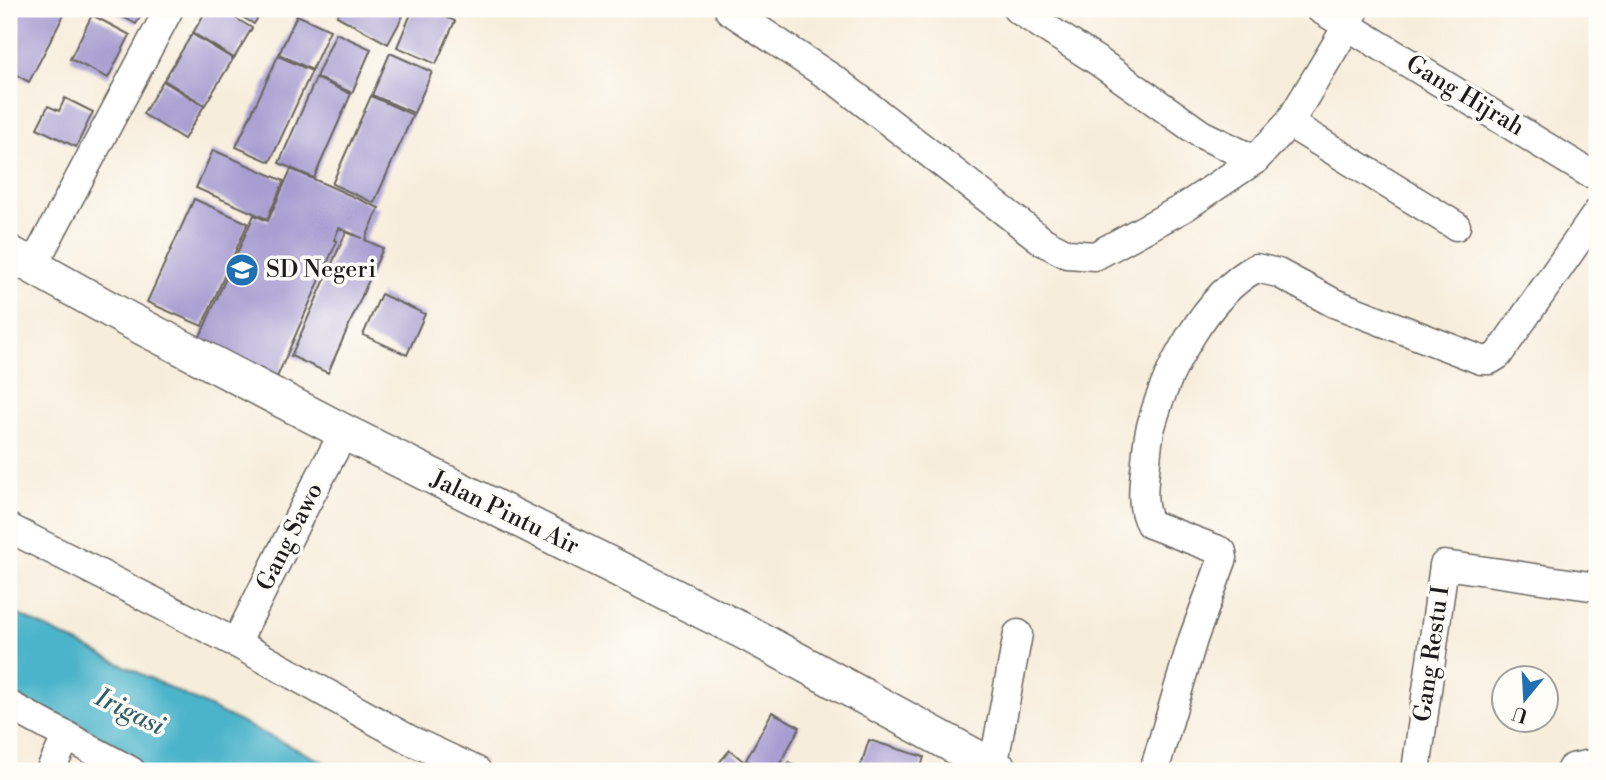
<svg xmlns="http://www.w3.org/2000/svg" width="1606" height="780" font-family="'Libre Bodoni',serif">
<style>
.water{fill:#4cb4ca;stroke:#346873;stroke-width:2}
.building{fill:#a79dd1}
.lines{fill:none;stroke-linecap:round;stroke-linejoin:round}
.minor-casing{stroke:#69655f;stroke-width:31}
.tertiary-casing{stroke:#69655f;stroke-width:38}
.minor{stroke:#fff;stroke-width:28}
.tertiary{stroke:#fff;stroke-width:35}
.labels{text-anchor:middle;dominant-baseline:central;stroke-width:7;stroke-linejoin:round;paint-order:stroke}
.street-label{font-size:24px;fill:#1c1c1c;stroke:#fdfcf7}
.poi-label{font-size:24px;fill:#1c1c1c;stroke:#fdfcf7;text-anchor:start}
.water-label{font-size:26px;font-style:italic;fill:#32606a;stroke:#fdfcf7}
</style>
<rect width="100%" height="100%" fill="#fdfcf7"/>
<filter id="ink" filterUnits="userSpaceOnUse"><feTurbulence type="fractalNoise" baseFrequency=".0143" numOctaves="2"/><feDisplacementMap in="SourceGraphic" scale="14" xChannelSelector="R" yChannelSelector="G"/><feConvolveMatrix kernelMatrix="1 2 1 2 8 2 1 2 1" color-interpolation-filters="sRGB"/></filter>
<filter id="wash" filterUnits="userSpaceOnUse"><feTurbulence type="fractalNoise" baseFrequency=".00686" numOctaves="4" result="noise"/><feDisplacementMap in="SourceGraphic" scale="28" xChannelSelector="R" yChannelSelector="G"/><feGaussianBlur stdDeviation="1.57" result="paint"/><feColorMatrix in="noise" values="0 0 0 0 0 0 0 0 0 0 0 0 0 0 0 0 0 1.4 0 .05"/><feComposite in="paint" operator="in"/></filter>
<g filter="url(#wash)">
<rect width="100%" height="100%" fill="#f7eddb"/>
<path class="water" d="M9 610 342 771H142L9 706Z"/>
<g id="blocks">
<g class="building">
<path d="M9 9H67L29 82 9 71Z"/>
<path d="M109 9H145L136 24Z"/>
<path d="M207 9H220L252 28 234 58 193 33Z"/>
<path d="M229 9H263L254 24Z"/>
<path d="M341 9H390L403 16 388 44 337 16Z"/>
<path d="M413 9H427L455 21 436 64 397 47Z"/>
<path d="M92 15 130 35 108 78 70 59Z"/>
<path d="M297 15 330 30 312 70 279 54Z"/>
<path d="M336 33 371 49 352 93 316 77Z"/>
<path d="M192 34 233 59 205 105 164 80Z"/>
<path d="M390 53 432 72 414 113 372 95Z"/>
<path d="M278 56 312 71 270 162 236 147Z"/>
<path d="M316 78 351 94 314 178 279 163Z"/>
<path d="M163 81 204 106 184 139 143 114Z"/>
<path d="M371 96 413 115 374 203 332 184Z"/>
<path d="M65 98 93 112 76 147 37 128 48 106 59 111Z"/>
<path d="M213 150 284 181 267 219 196 188Z"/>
<path d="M291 169 379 208 365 240 383 248 328 373 291 356 346 232 362 238 339 228 334 240 337 241 274 384 194 350 254 215 268 221Z"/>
<path d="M194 199 248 223 202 326 147 302Z"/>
<path d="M381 294 425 314 407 355 363 335Z"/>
<path d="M772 712 800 727 776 771H767L746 760Z"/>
<path d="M869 740 924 757 920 771H859Z"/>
<path d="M730 750 755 771H712Z"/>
<path d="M789 762 803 771H783Z"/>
</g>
</g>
</g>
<g filter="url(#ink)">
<use href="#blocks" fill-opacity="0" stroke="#69655f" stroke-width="2"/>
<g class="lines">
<defs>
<g id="minor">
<path d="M1017 9 1099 62 1201 134 1255 160"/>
<path d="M1320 9 1589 173 1597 174"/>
<path d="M729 10 839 83 1044 242 1067 254 1095 256 1185 207 1255 160 1289 123 1348 25 1355 9"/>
<path d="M1289 123 1456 226"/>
<path d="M33 266 169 9"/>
<path d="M9 528 236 643 410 740 477 771"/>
<path d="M236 643 299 517 344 432"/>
<path d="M9 705 131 771"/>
<path d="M993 767 1018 634"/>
<path d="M50 771 67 736"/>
<path d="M1154 771 1193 639 1223 558 1222 552 1216 549 1150 524C1141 509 1143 488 1145 471 1147 455 1147 438 1152 423 1166 371 1207 294 1256 268L1278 273 1334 303 1481 360H1490L1498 355 1597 213"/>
<path d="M1416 771 1444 565 1597 587"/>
</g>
<g id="tertiary">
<path d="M9 253 127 319 344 432 745 632 1001 771"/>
<path d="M1574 771 1597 766"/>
</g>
</defs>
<use href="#minor" class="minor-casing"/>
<use href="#tertiary" class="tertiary-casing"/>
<use href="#minor" class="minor"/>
<use href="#tertiary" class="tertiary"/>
</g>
</g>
<defs>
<symbol id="school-disc" viewBox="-11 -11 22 22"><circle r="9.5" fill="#1f6fb2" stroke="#fdfcf7"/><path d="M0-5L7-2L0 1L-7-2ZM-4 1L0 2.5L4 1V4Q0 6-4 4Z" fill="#fff"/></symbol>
</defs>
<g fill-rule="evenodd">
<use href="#school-disc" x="223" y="251" width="38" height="38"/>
</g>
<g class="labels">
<g class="street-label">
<text transform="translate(1465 96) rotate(31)">Gang Hijrah</text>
<text transform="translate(505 513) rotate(26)">Jalan Pintu Air</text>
<text transform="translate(290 537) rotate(-63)">Gang Sawo</text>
<text transform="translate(1432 654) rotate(-82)">Gang Restu I</text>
</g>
<g class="poi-label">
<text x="266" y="270">SD Negeri</text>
</g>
<g class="water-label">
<text transform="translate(130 712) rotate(26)">Irigasi</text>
</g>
</g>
<rect width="1606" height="780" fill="none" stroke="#fdfcf7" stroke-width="35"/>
<g transform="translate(1525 699) rotate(198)"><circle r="33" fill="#fdfcf7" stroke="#a3a29f" stroke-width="2"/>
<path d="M0-5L12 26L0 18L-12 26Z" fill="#1f6fb2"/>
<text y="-10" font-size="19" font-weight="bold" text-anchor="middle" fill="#1c1c1c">U</text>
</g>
</svg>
